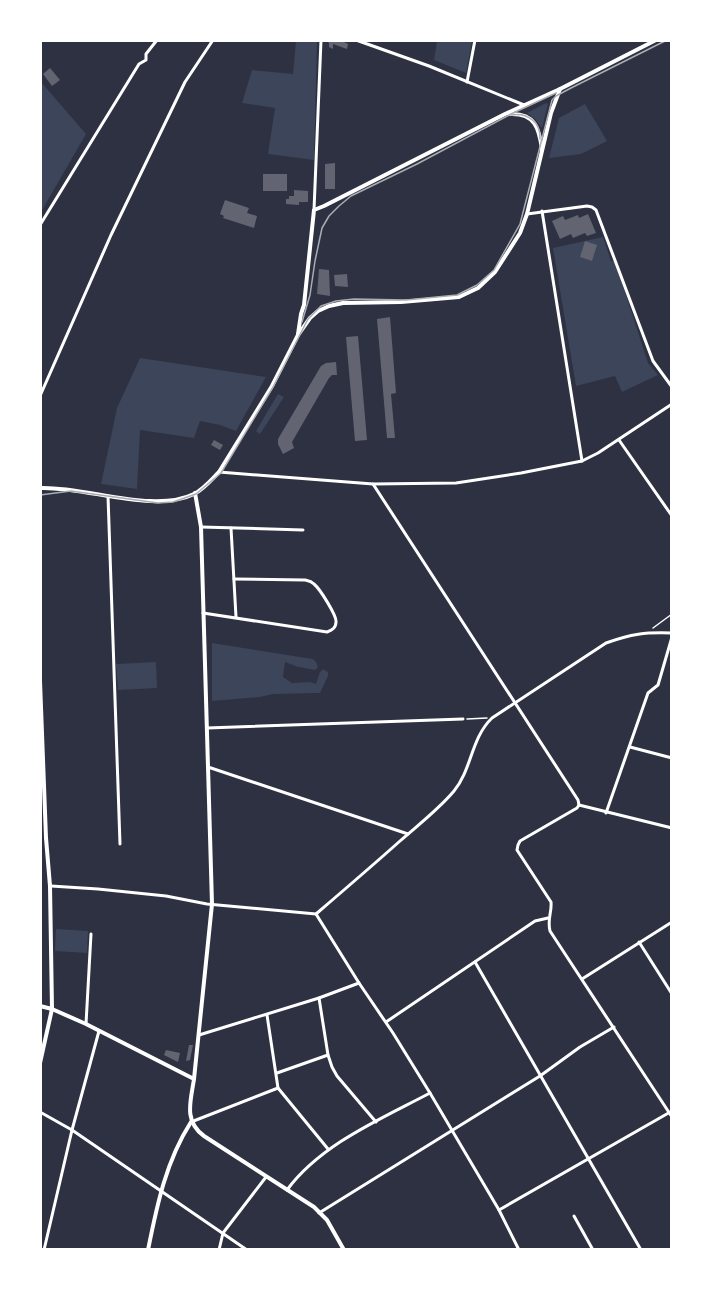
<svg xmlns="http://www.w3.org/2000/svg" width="712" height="1290" font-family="Rubik,sans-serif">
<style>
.green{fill:#3c4559}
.building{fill:#626471}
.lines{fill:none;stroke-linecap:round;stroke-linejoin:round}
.path{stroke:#fff;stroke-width:1.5}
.minor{stroke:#fff;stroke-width:3}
.tertiary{stroke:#fff;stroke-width:4}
.secondary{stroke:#fff;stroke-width:4}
.tram{stroke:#abadb3;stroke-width:1.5}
</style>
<rect width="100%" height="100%" fill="#2d3142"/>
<g class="green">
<path d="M296 41H317L314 160 268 154 275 108 242 103 252 70 293 74Z"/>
<path d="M437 41H472L466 73 434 60Z"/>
<path d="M41 82 86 134 41 212Z"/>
<path d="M546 103 548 104 542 128 535 119 527 113Z"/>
<path d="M585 104 607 141 581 154 549 158 559 118Z"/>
<path d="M603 237 611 261H615L648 363 658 375 622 392 615 376 576 386 553 248Z"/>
<path d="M140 358 266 377 236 431 220 425 200 421 194 438 140 430 137 489 101 484 117 408Z"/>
<path d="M278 394 284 397 260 434 256 431Z"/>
<path d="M212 643 313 659 316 662 318 667 315 670 298 667 285 662 283 677 292 683 310 682 316 684 320 672 323 669 328 672V676L320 693 273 694 260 697 212 701Z"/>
<path d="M156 662 157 688 118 690 116 664Z"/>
<path d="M56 929 88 931 87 953 55 951Z"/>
</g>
<g class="building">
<path d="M326 40H340L348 44 347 49 333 44V49L329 47V43Z"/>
<path d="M50 68 60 80 52 86 43 74Z"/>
<path d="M335 163V189H325V164Z"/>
<rect x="263" y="174" width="24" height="17"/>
<path d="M294 190 308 191V202H299V205L286 204V199H289V196H294Z"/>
<path d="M225 200 249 208 247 213 257 216 254 228 223 218 224 216 220 214Z"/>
<path d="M588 214 596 233 587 236 585 233 573 238 571 234 560 239 552 221 563 216 565 220 578 215 579 218Z"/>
<path d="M585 241 597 245 592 261 580 257Z"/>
<path d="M319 269 329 270 330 296 317 294Z"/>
<path d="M347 274 348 287 335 286 334 275Z"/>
<path d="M390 317 396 393 391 394 395 438H387L377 319Z"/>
<path d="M358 336 367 440 355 441 346 337Z"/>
<path d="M336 362 337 375H332L329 378 292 442 294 448 283 454 278 444V439L321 366 326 363Z"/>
<path d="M214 440 223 445 220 450 211 445Z"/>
<path d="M189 1045H193L190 1060 186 1061Z"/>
<path d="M166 1050 180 1053 178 1062 164 1055Z"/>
</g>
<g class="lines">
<g class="path">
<path d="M653 628 672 614"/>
<path d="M467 719 487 718"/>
</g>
<g class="minor">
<path d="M356 40 429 66 524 105"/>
<path d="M467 82 475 40"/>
<path d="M314 210 321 40"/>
<path d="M542 211 582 461"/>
<path d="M527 214 587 206 592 207 596 210 653 361 672 387"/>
<path d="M40 225 139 64 146 60V54L157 40"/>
<path d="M40 396 111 235 185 82 213 40"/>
<path d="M619 440 672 516"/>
<path d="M219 472 373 484 456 483 521 473 582 461 598 453 672 404"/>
<path d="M373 484 578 800 579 805"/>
<path d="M108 496 120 844"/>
<path d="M201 527 303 530"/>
<path d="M231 528 236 617"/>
<path d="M203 613 327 632C332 630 336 628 336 622 337 616 320 589 314 584 311 581 310 581 305 580L234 579"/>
<path d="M207 728 463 719"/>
<path d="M630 747 672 758"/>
<path d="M208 767 408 834"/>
<path d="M579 805 577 808 520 841 518 845 517 850 551 902C552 913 547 919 550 931L672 1117"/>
<path d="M579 805 672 828"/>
<path d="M606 813 648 693 658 685 672 637"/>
<path d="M51 886 98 889 166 896 207 904 316 914C344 890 372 866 400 841 418 825 438 810 454 791 472 769 471 738 492 718L606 643C631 634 645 632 672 633"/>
<path d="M316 914 359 983 393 1033 430 1093 499 1210 519 1250"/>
<path d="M639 942 672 994"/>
<path d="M475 962 641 1250"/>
<path d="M582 979 672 922"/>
<path d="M319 998 328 1055 332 1067 337 1076 376 1122"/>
<path d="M267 1015 278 1088 328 1149"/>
<path d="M386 1022 535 921 548 918"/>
<path d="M86 1024 91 934"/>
<path d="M199 1035 319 998 359 983"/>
<path d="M277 1073 328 1055"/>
<path d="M40 1112 72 1130 247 1250"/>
<path d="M191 1122 278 1088"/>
<path d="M287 1190C321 1144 381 1119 430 1093"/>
<path d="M499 1210 672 1111"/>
<path d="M319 1213 540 1076 580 1047 614 1027"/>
<path d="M574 1216 593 1250"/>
<path d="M44 1250 72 1130 99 1031"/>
<path d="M219 1250 223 1233 266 1177"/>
</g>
<g class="tertiary">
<path d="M40 681 46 838 50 886 52 1009 40 1063"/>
<path d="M194 1079 212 904 201 527 195 493"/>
<path d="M148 1250C157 1205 166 1161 191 1122"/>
</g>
<g class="secondary">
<path d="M510 114C535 113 539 128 542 149"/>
<path d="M298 334 301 314 304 305 314 210 324 206 505 114 560 89 656 40"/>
<path d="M40 488C86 486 153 514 194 494 204 489 212 479 219 472L272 386 298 335 310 318 318 311 329 306 343 303 401 302 459 297 478 288 495 272 520 233 527 214 551 113 560 89"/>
<path d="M40 1006 52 1009 86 1024 194 1079C191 1100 183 1121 204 1136L314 1207 327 1220 344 1250"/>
</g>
<g class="tram">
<path d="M511 115C527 112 541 122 540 139"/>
<path d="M302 322 310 295 315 261 322 228 329 216 339 206 351 196 417 164 511 114 556 93"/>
<path d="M40 495 71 491 158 503 173 502 196 494 221 473 273 387 308 319 321 306 336 301 354 299 406 300 457 295 477 285 494 270 520 224 552 100 556 96 571 88 667 40"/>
</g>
</g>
<rect width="712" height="1290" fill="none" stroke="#ffffff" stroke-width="84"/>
</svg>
